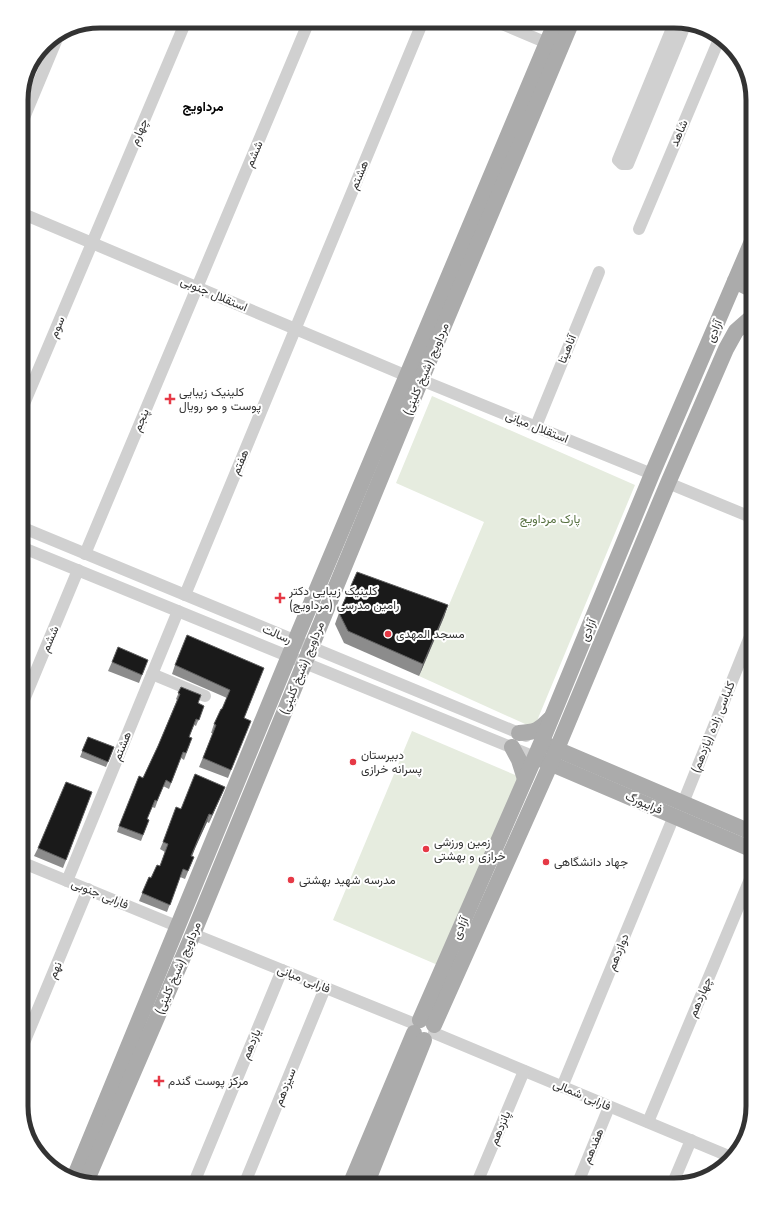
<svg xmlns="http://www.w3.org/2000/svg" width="774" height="1206" font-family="Jost,Vazirmatn,sans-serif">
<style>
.green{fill:#e6ecdf}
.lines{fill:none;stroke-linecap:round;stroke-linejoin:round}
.minor{stroke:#d0d0d0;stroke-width:12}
.major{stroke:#ababab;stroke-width:16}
.wall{fill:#8c8c8c}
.shaded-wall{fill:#5f5f5f}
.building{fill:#1a1a1a;stroke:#5f5f5f}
.poi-dot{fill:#e63946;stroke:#fff;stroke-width:1.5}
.labels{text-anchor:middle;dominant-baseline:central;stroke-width:4;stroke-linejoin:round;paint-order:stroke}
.street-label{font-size:12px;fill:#333;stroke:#fff}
.poi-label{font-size:12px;fill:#333;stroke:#fff;text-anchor:start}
.park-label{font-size:12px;fill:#56703f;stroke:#fff}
.neighbourhood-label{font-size:13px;font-weight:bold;fill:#000;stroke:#fff}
.rim{fill:none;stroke:#333;stroke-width:5}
</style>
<rect width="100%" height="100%" fill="#fff"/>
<g class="green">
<path d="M432 396 635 485 534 728 419 676 484 522 396 483Z"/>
<path d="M412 731 520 777 440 966 333 920Z"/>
</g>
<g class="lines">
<g class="minor">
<path d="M495 21 547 43"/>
<path d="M675 21 618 160 622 164H628L686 23"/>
<path d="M21 125 59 34"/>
<path d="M21 213 407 376"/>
<path d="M639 229 720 37"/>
<path d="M421 380 652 474"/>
<path d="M21 411 186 21"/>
<path d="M536 426 599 272"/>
<path d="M668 483 753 518"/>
<path d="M21 527 526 736"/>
<path d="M21 547 535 757"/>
<path d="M85 554 309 21"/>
<path d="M185 595 423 21"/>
<path d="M152 674 205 696"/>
<path d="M21 707 78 570"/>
<path d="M683 803 753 629"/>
<path d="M21 862 179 927"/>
<path d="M67 881 178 611"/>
<path d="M193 934 415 1024"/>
<path d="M434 1033 731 1157"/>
<path d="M21 1050 88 889"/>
<path d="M562 1087 674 816"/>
<path d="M648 1122 753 872"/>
<path d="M193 1185 282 970"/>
<path d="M244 1185 325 988"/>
<path d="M476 1185 524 1071"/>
<path d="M577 1185 609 1107"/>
<path d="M672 1185 691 1140"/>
</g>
<g class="major">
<path d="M735 281 753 290"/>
<path d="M519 733C536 732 538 731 550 719"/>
<path d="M547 745 753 833"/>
<path d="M512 747 519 760 525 779"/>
<path d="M540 759 753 850"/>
<path d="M420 1020 542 741 652 474 753 239"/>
<path d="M434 1025 551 763 668 483 726 349 736 331 753 316"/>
<path d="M74 1178 296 639 556 21"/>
<path d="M86 1182 193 934 421 380 572 21"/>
<path d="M350 1185 414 1033"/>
<path d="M366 1185 424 1040"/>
</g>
</g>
<g class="wall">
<path d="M448 605 444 617 419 676 344 643 335 624 339 613Z"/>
<path d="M112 662 145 668 139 683 108 671Z"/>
<path d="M175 665 264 668 244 718 247 730 228 778 199 767 213 733H211L214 724 222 709 227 698 172 674Z"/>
<path d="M181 687 198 704 204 706 196 726 194 725 189 737 190 744 184 760 181 758 169 789 163 786 155 808 152 807 147 819 149 820 141 841 117 832 119 826 143 778 158 746 177 700 176 699Z"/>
<path d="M88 737 114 747 106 767 80 757Z"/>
<path d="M225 787 209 823 207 822 196 845 192 857H194L185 879 180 877 167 912 139 901 149 877 151 878 160 866 165 852 160 849 163 842 181 809Z"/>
<path d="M92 792 63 868 34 856 38 848Z"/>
</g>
<g class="shaded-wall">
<path d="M448 605 444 617 419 676 423 664Z"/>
<path d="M225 787 222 794 209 823 212 815Z"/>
<path d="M209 814 207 822 188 864 191 856Z"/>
</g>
<g class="building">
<path d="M357 572 448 605 423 664 348 631 339 613Z"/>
<path d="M187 635 264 668 244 718 251 721 231 770 203 758 216 725 214 724 221 709H222L230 690 175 665Z"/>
<path d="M118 647 148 660 142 675 112 662Z"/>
<path d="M181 687 201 695 198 703 204 706 199 720 196 719 189 737 192 738 186 753 183 752 171 783 166 780 157 801 155 800 147 819 149 820 143 835 119 826 139 776 143 778 158 746 180 694 178 693Z"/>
<path d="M88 737 114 747 108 762 82 751Z"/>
<path d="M195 774 225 787 212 815 209 814 199 837 191 856 194 857 188 871 183 869 170 905 142 893 149 877 151 878 157 865 160 866 168 844 163 842 176 807 181 809Z"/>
<path d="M66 782 92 792 66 860 38 848Z"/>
</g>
<g class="poi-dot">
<path d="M168 393h4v4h4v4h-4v4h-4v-4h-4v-4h4z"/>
<path d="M278 592h4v4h4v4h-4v4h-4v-4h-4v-4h4z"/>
<circle cx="388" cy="634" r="4"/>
<circle cx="353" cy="762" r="4"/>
<circle cx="426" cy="849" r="4"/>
<circle cx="546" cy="862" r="4"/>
<circle cx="291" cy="880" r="4"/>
<path d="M157 1075h4v4h4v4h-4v4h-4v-4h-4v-4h4z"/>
</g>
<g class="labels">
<g class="street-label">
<text transform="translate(139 132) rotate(-67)">چهارم</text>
<text transform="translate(679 133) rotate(-67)">شاهد</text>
<text transform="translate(254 154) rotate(-67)">ششم</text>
<text transform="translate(359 175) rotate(-67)">هشتم</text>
<text transform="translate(214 294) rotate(23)">استقلال جنوبی</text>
<text transform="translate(57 327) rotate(-67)">سوم</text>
<text transform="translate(714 331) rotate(-67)">آزادی</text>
<text transform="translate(567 349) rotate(-68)">آناهیتا</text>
<text transform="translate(426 369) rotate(-67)">مرداویج (شیخ کلینی)</text>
<text transform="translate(141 420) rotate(-67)">پنجم</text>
<text transform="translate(537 427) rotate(22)">استقلال میانی</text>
<text transform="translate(240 462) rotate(-67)">هفتم</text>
<text transform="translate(588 630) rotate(-68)">آزادی</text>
<text transform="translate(277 634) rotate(23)">رسالت</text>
<text transform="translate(50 639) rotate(-67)">ششم</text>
<text transform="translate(302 668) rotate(-68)">مرداویج (شیخ کلینی)</text>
<text transform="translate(713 727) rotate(-68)">کلباسی زاده (یازدهم)</text>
<text transform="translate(122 746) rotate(-68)">هشتم</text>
<text transform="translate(644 803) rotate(23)">فرایبورگ</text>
<text transform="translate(100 894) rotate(22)">فارابی جنوبی</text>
<text transform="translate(460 928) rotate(-66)">آزادی</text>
<text transform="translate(618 952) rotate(-68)">دوازدهم</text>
<text transform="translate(178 968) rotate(-67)">مرداویج (شیخ کلینی)</text>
<text transform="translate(55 970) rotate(-67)">نهم</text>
<text transform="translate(304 979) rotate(22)">فارابی میانی</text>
<text transform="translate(700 997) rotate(-67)">چهاردهم</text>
<text transform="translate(251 1044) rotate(-67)">یازدهم</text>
<text transform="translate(285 1087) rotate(-68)">سیزدهم</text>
<text transform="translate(582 1095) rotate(23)">فارابی شمالی</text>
<text transform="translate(500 1128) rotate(-67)">پانزدهم</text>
<text transform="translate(593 1146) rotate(-67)">هفدهم</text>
</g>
<g class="poi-label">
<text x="179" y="392">کلینیک زیبایی<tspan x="179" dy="14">پوست و مو رویال</tspan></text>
<text x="289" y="591">کلینیک زیبایی دکتر<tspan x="289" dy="14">رامین مدرسی (مرداویج)</tspan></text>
<text x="396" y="634">مسجد المهدی</text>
<text x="361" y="755">دبیرستان<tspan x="361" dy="14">پسرانه خرازی</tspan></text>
<text x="434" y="842">زمین ورزشی<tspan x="434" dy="14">خرازی و بهشتی</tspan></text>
<text x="554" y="862">جهاد دانشگاهی</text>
<text x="299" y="880">مدرسه شهید بهشتی</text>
<text x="168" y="1081">مرکز پوست گندم</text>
</g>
<g class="park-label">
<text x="550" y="519">پارک مرداویج</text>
</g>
<g class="neighbourhood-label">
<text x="203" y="106">مرداویج</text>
</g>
</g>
<path d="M0 0H774V1206H0ZM100 28H674A72 72 0 0 1 746 100V1106A72 72 0 0 1 674 1178H100A72 72 0 0 1 28 1106V100A72 72 0 0 1 100 28Z" fill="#fff" fill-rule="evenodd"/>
<path class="rim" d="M100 28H674A72 72 0 0 1 746 100V1106A72 72 0 0 1 674 1178H100A72 72 0 0 1 28 1106V100A72 72 0 0 1 100 28Z"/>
</svg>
